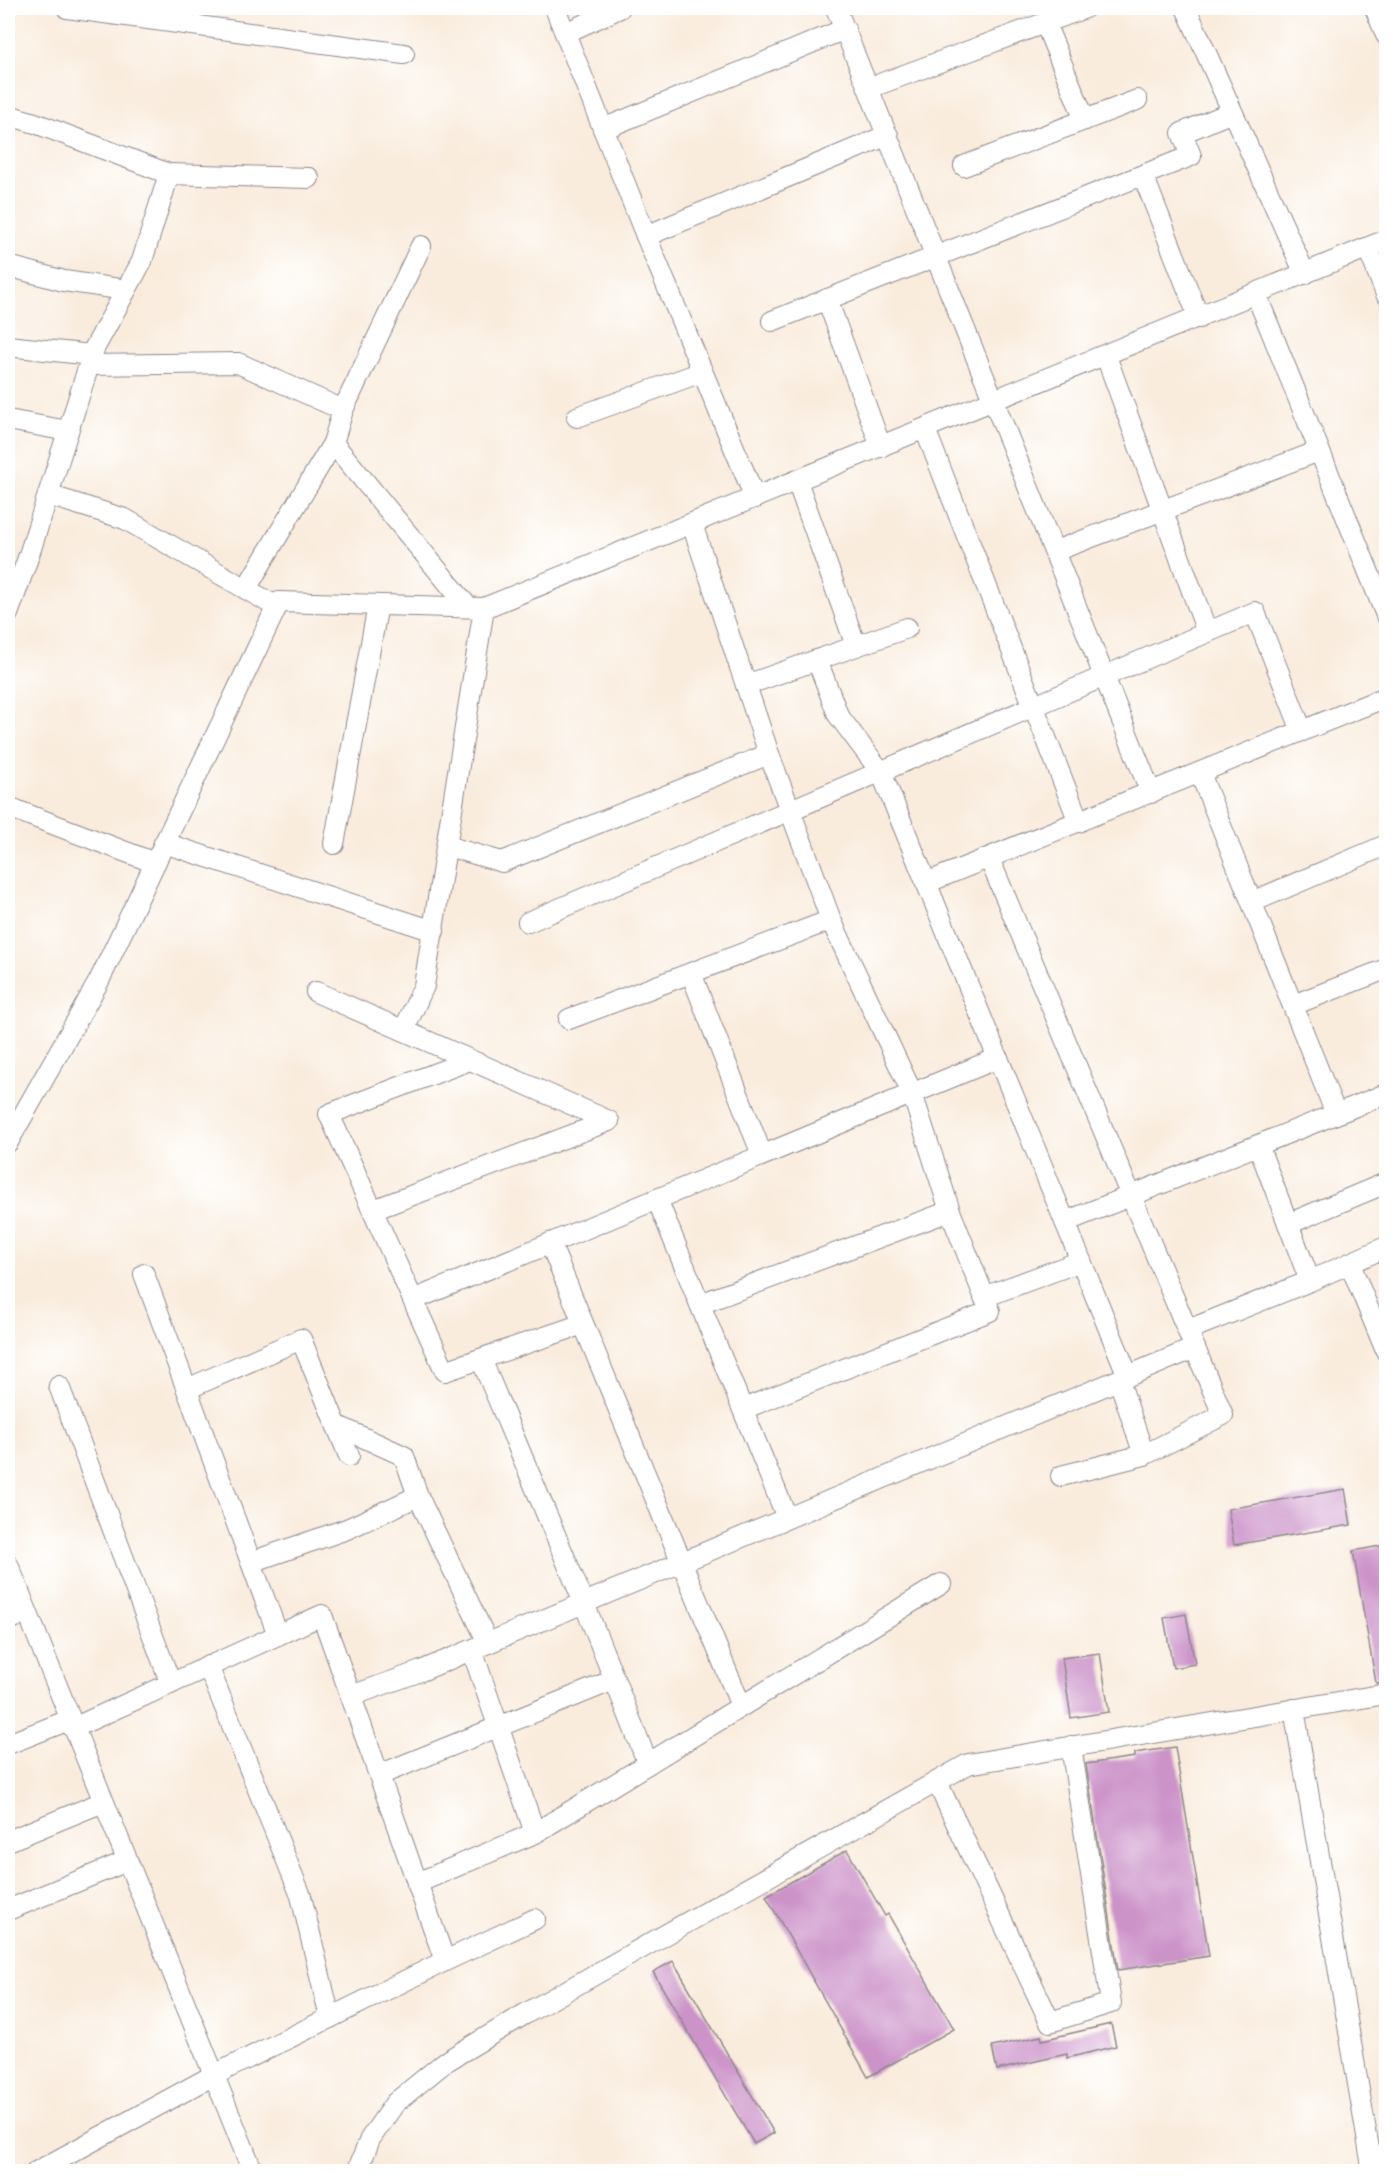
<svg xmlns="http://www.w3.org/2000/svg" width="1394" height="2179" font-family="'Architects Daughter',sans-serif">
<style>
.building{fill:#cc93c9}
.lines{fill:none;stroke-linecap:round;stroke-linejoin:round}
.minor-casing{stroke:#8e878c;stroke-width:22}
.minor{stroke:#fff;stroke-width:20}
</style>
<rect width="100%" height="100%" fill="#fff"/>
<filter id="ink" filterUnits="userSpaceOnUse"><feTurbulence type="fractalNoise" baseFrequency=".0167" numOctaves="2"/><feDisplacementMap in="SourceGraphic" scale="12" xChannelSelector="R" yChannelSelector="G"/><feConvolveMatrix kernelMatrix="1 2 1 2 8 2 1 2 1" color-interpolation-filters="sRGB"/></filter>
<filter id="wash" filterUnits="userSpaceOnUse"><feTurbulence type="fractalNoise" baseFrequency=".008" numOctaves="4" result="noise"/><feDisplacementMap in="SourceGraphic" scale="24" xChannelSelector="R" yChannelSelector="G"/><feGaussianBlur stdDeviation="1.35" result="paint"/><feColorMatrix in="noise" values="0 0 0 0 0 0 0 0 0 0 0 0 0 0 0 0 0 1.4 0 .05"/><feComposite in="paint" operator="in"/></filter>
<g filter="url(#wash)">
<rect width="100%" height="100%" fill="#f9ecdd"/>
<g id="blocks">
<g class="building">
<path d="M1345 1489 1351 1525 1234 1545 1228 1509Z"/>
<path d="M1386 1545V1682L1376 1683 1353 1551Z"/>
<path d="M1186 1614 1195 1664 1173 1668 1164 1618Z"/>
<path d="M1100 1653 1109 1712 1071 1718 1062 1658Z"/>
<path d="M1175 1747 1209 1956 1118 1970 1086 1764 1135 1757V1753Z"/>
<path d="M847 1850 885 1916 888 1914 954 2029 868 2077 766 1896Z"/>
<path d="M673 1961 774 2133 754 2144 653 1972Z"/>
<path d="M1111 2024 1116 2046 1067 2058V2054L997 2070 992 2047 1041 2036 1042 2040Z"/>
</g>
</g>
</g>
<g filter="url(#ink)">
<use href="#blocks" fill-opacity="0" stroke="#8e878c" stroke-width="1.5"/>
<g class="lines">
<defs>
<g id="minor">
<path d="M67 8 404 54"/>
<path d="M555 8 646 236 755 498"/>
<path d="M836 8 1151 793"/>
<path d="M1186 8 1305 274"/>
<path d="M1375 8 1386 35"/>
<path d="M1045 23 1085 120"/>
<path d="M565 33 620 8"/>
<path d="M869 88 1085 8"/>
<path d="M8 115 35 123 169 174 142 261 94 349 29 555 8 614"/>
<path d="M603 129 845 29"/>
<path d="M964 166 1137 100"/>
<path d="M169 174 309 178"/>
<path d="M1143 175 1199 318"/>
<path d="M646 236 888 135"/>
<path d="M1368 248 1386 294"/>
<path d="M8 266 64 281 126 290"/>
<path d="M1256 294 1386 615"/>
<path d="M827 299 881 447"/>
<path d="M772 321 1191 156 1182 133 1232 112"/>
<path d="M8 346 92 355"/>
<path d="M1106 356 1207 632"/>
<path d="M89 365 238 363 343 410"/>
<path d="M577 417 702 372"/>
<path d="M8 420 68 431"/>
<path d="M925 429 1079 822"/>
<path d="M333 443 468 607"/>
<path d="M797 481 856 646"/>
<path d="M48 495 125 519 277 607"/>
<path d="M1055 551 1319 451"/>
<path d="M246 589 333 443 343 410 421 246"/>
<path d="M817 660 838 715 881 772 1128 1376"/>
<path d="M746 685 907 628"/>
<path d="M1200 773 1336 1114"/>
<path d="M8 807 155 863"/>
<path d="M164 843 434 931"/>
<path d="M334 844 378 605"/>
<path d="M447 846 502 862 769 754 692 524"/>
<path d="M989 858 1223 1415 1144 1455 1119 1380"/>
<path d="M926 883 1386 697"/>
<path d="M1252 902 1386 845"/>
<path d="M831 920 912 1093 950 1211"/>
<path d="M528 922 1255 612 1302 731"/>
<path d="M691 973 762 1155"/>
<path d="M316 992 609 1121 373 1210"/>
<path d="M1293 1005 1386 969"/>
<path d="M569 1019 831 920 769 754"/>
<path d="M404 1030 424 986 484 608"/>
<path d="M470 1060 329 1114 445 1371 583 1324"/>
<path d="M8 1142 99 981 279 602 484 608 1386 240"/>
<path d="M1258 1145 1310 1281"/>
<path d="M657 1199 787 1518"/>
<path d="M1065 1222 1386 1094"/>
<path d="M1288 1224 1386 1183"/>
<path d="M550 1243 741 1706"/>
<path d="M1350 1264 1386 1351"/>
<path d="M144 1274 278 1635"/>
<path d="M984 1297 1081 1261"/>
<path d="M413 1300 998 1058"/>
<path d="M700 1304 950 1211 990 1311 743 1409"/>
<path d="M1188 1330 1310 1281 1386 1247"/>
<path d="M481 1359 584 1603 648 1764"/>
<path d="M59 1386 171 1684"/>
<path d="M187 1389 301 1339 349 1456"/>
<path d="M336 1425 404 1456 418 1496 488 1643"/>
<path d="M1061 1476 1144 1455"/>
<path d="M251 1562 347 1529 418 1496"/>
<path d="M8 1564 253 2172"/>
<path d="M8 1620 26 1613"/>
<path d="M472 1650 535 1833"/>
<path d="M208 1666 301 1896 330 2018"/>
<path d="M351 1696 421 1671 1195 1348"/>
<path d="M1294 1709 1373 2172"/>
<path d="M73 1728 322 1615 445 1961"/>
<path d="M8 1744 69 1720"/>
<path d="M379 1775 614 1680"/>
<path d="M937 1782 1050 2022 1111 2003 1071 1746"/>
<path d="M8 1841 103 1802"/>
<path d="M417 1883 535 1833 941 1584"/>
<path d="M8 1910 127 1861"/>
<path d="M36 2172 214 2075 445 1961 535 1919"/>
<path d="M357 2172 370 2139 395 2103 445 2062 525 2014 968 1764 1386 1694"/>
</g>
</defs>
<use href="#minor" class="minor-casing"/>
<use href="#minor" class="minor"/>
</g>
</g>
<rect width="1394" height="2179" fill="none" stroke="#fff" stroke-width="30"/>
</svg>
